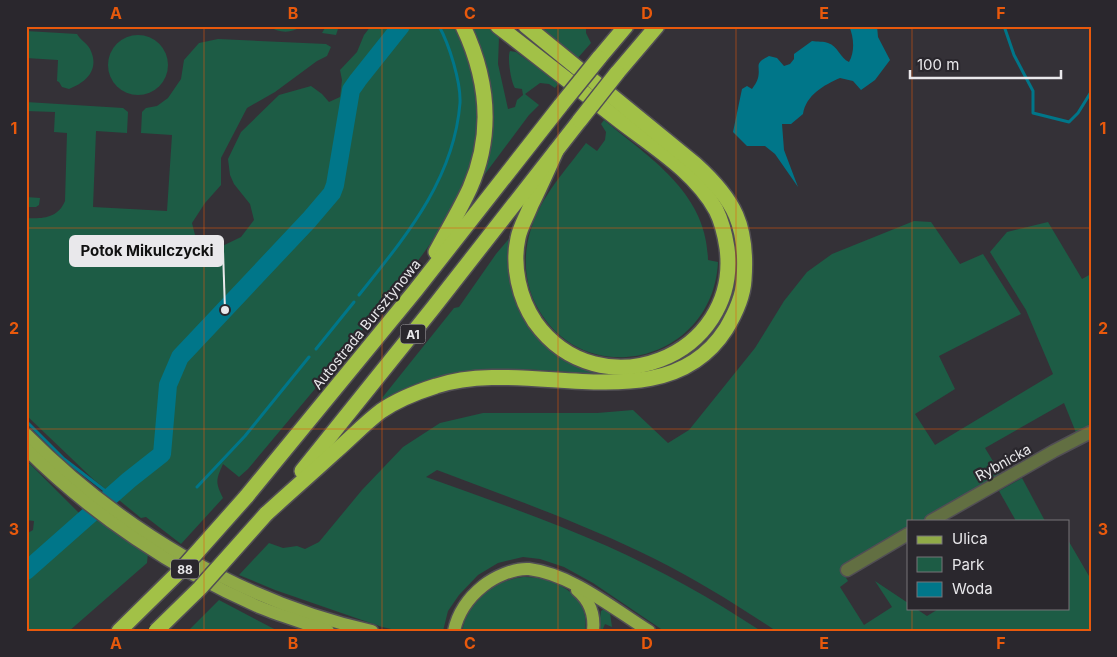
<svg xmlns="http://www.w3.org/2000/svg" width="1117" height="657" font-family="Inter,sans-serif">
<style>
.green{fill:#1d5c45}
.water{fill:#007689}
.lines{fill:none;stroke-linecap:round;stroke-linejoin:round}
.stream{stroke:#007689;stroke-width:3}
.river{stroke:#007689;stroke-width:18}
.street-casing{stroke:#514e54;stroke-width:15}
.primary-casing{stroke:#514e54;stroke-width:15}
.highway-casing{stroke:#514e54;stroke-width:18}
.street{stroke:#626f42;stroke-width:12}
.primary{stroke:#90aa47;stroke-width:12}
.highway{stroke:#a2c147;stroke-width:15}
.highway-bridge-casing{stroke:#514e54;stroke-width:18;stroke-linecap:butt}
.highway-bridge{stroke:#a2c147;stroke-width:15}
.grid{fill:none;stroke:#e8590c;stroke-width:1;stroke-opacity:0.55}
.labels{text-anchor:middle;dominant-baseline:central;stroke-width:4.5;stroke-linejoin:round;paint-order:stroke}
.shield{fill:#2a272d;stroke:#b0aeb2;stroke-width:1}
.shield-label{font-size:12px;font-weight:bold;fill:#e9e8eb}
.street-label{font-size:14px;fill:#e9e8eb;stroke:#2a272d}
.leader{fill:none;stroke:#e9e8eb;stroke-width:2}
.callout-dot{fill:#e9e8eb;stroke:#2a272d;stroke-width:2}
.callout{fill:#e9e8eb;stroke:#e9e8eb;stroke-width:2}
.callout-label{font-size:15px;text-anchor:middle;font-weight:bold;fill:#111}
.neatline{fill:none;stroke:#e8590c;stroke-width:2}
.grid-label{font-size:16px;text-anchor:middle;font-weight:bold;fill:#e8590c}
</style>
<rect width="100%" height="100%" fill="#343137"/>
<g class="green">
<path d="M268 26H302C291 34 279 33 268 26Z"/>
<path d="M326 26H339L336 35 322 33Z"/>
<path d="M371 26H456C472 63 485 112 476 151 462 212 411 270 373 317 332 369 290 419 248 469L239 477 223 464C216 480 215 482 223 498L181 544 146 517 141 518 93 479 26 415V218C43 219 58 218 65 201L67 133 54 132 55 112 26 111V102L123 108 128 112 127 133 96 131 93 207 167 211 172 135 141 133 142 112 146 108 157 106 168 98 181 79 184 60 199 43 218 39 326 44 331 47 327 56 317 61 275 92 247 108 221 158V185L205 203 192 223 195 235 210 252 241 237 254 220 250 204 234 184 230 175 228 159 241 132 279 95 311 86 322 94 329 102 340 97 342 80 340 70 357 52 364 35Z"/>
<path d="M470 26H487L499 37 498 64 508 109 515 107 517 100 523 95 522 89 515 88C511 83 507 57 510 51L516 52 559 83 555 88 549 84 540 83 525 94 539 105 529 115 479 182 490 88 482 52Z"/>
<path d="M535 26H586V33L591 43 576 60Z"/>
<path d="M26 31 77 34C80 40 87 43 90 49 100 69 87 82 69 89L62 87 59 82 57 81 58 60 26 58Z"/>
<circle cx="138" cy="65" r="30"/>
<path d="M604 120C651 159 707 193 708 260L718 262C713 364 580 394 535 303 524 280 523 253 531 229 541 196 566 170 586 143L597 151 605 140 606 132 601 124Z"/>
<path d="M26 197 40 198 39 205 36 207H26Z"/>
<path d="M914 221 931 222 960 264 983 254 1021 314 939 356 955 389 915 414 935 445 1053 374 1026 310 990 252 1007 232 1048 222 1082 279 1091 274V428L1077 435 1064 403 985 448 1002 476 925 521H908V531L841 570 848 581 840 587 864 625 892 607 875 581 908 603V608H915L927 616 940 608H1068V540L1089 576 1091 575V631H776C737 605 697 580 655 559 585 524 510 498 437 470L426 477C487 499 548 520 607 546 661 570 712 599 761 631H664L593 583 564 567 540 559 523 557 498 563 478 575 459 595 448 611 443 631H400L382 627 275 590 239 575 269 543 283 548 297 546 305 549 319 542 362 490 403 447 440 423 483 413H597L633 410 668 443 689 430 755 348 784 301 807 272 832 254Z"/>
<path d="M512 235C510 245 508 255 508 265 511 323 555 366 611 373L610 375C557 372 501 363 449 375 426 381 405 392 384 401L382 398 454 308 459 307 496 254Z"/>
<path d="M26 460 82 516 67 531 26 566V534L33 530 34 521 26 520Z"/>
<path d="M1022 478 1045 521H1016L999 491Z"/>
<path d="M93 516 108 527 111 526 148 553 147 563 69 631H26V573Z"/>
<path d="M523 577C554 576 591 595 585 631H462C468 600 493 581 523 577Z"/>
<path d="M219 600 278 631H188Z"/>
<path d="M604 609 610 613 612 627 605 624 602 631H598L601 611Z"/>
</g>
<path class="water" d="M849 26H877L878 37 890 60 875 80 861 90 853 81 840 78C824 85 806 95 803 114L791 124H782L784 150 798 187 775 154 765 146H747L733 132 742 89 747 86 752 89C754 86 757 82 758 78 761 65 753 64 769 56L777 58 784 66 790 64 794 59V54L812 41C817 42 824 41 828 43 838 46 840 58 849 62 855 52 854 37 849 26Z"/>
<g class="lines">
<g class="stream">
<path d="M1004 26 1014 55 1033 91V113L1069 122 1078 113 1091 92"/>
<path d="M359 295C405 237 454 180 460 103 461 82 449 44 439 26"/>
<path d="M316 349 354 302"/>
<path d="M26 421 64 459 112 496"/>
<path d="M197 487 245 436 309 357"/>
</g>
<path class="river" d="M26 571 129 480 162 454 168 385 180 357 309 220 332 193 335 185 351 90 358 80 401 26"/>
<defs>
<g id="street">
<path d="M931 521 1054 451 1091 432"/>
<path d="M847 570 908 534"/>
</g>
<g id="primary">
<path d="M26 434C119 528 242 602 372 631"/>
<path d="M26 449C92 515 174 570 259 607 281 616 305 623 328 631"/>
<path d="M577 590C590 601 595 614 593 631"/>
<path d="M454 631C458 612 468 598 483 586 494 577 514 568 529 569 571 574 614 609 649 631"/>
</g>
<g id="highway">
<path d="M498 26C539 58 579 89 620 121 654 147 695 172 716 210 722 222 725 235 727 248 741 357 599 412 535 322 519 298 512 266 518 238 520 227 527 216 531 205 540 187 548 169 556 151"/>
<path d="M599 58 626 26"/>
<path d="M617 73 657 26"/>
<path d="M436 252C447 231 460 210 470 188 494 133 488 79 463 26"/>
<path d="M302 471 433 308 580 120"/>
<path d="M246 497 415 291 561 105"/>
<path d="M266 514C289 493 313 472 336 451 351 438 365 423 381 411 397 400 417 392 436 386 527 355 665 425 726 329 735 314 743 298 744 280 748 226 735 200 695 164L526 26"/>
<path d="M119 631 182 569"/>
</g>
</defs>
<use href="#street" class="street-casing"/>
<use href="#primary" class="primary-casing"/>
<use href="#highway" class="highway-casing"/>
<use href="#street" class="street"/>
<use href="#primary" class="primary"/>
<use href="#highway" class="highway"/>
<defs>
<g id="highway-bridge">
<path d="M561 105 599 58"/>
<path d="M580 120 617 73"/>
<path d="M182 569 246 497"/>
<path d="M156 631 200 588 266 514"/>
</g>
</defs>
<use href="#highway-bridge" class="highway-bridge-casing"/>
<use href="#highway-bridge" class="highway-bridge"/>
</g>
<path class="grid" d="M204 26V631M382 26V631M558 26V631M736 26V631M912 26V521M26 228H1091M26 429H1091M912 608V631"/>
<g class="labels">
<g class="shield">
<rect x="400.5" y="324.5" width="25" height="19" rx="4"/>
<rect x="171" y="559.5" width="28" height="19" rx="4"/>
</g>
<g class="shield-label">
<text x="413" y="334">A1</text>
<text x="185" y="569">88</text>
</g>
<g class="street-label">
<text transform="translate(366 324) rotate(-51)">Autostrada Bursztynowa</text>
<text transform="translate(1003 462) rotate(-29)">Rybnicka</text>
</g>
</g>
<path class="leader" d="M225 310L223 251"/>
<circle class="callout-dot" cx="225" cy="310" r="5"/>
<rect class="callout" x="70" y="236" width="153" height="30" rx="5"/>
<g class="callout-label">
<text x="147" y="256">Potok Mikulczycki</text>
</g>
<rect width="1117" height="657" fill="none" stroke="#2a272d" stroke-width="55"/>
<rect x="907" y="520" width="162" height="90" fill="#2a272d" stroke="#767479"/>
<rect x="917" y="536" width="25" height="8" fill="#90aa47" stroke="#767479"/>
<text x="952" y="544" font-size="15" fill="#e9e8eb">Ulica</text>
<rect x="917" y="557" width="25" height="15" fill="#1d5c45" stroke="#767479"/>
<text x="952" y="570" font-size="15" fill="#e9e8eb">Park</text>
<rect x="917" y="582" width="25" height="15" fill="#007689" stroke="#767479"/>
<text x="952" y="594" font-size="15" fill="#e9e8eb">Woda</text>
<path d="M910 70v8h151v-8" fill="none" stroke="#e9e8eb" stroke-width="2.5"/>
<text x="917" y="70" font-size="15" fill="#e9e8eb" stroke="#2a272d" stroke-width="4" paint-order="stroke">100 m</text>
<rect x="28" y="28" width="1062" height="602" class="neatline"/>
<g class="grid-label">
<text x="116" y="19">A</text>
<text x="293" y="19">B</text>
<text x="470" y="19">C</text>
<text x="647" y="19">D</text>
<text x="824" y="19">E</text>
<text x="1001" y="19">F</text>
<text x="14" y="134">1</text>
<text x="1103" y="134">1</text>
<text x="14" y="334">2</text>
<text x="1103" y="334">2</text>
<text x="14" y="535">3</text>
<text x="1103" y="535">3</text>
<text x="116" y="649">A</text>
<text x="293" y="649">B</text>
<text x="470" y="649">C</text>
<text x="647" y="649">D</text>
<text x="824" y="649">E</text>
<text x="1001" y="649">F</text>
</g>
</svg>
